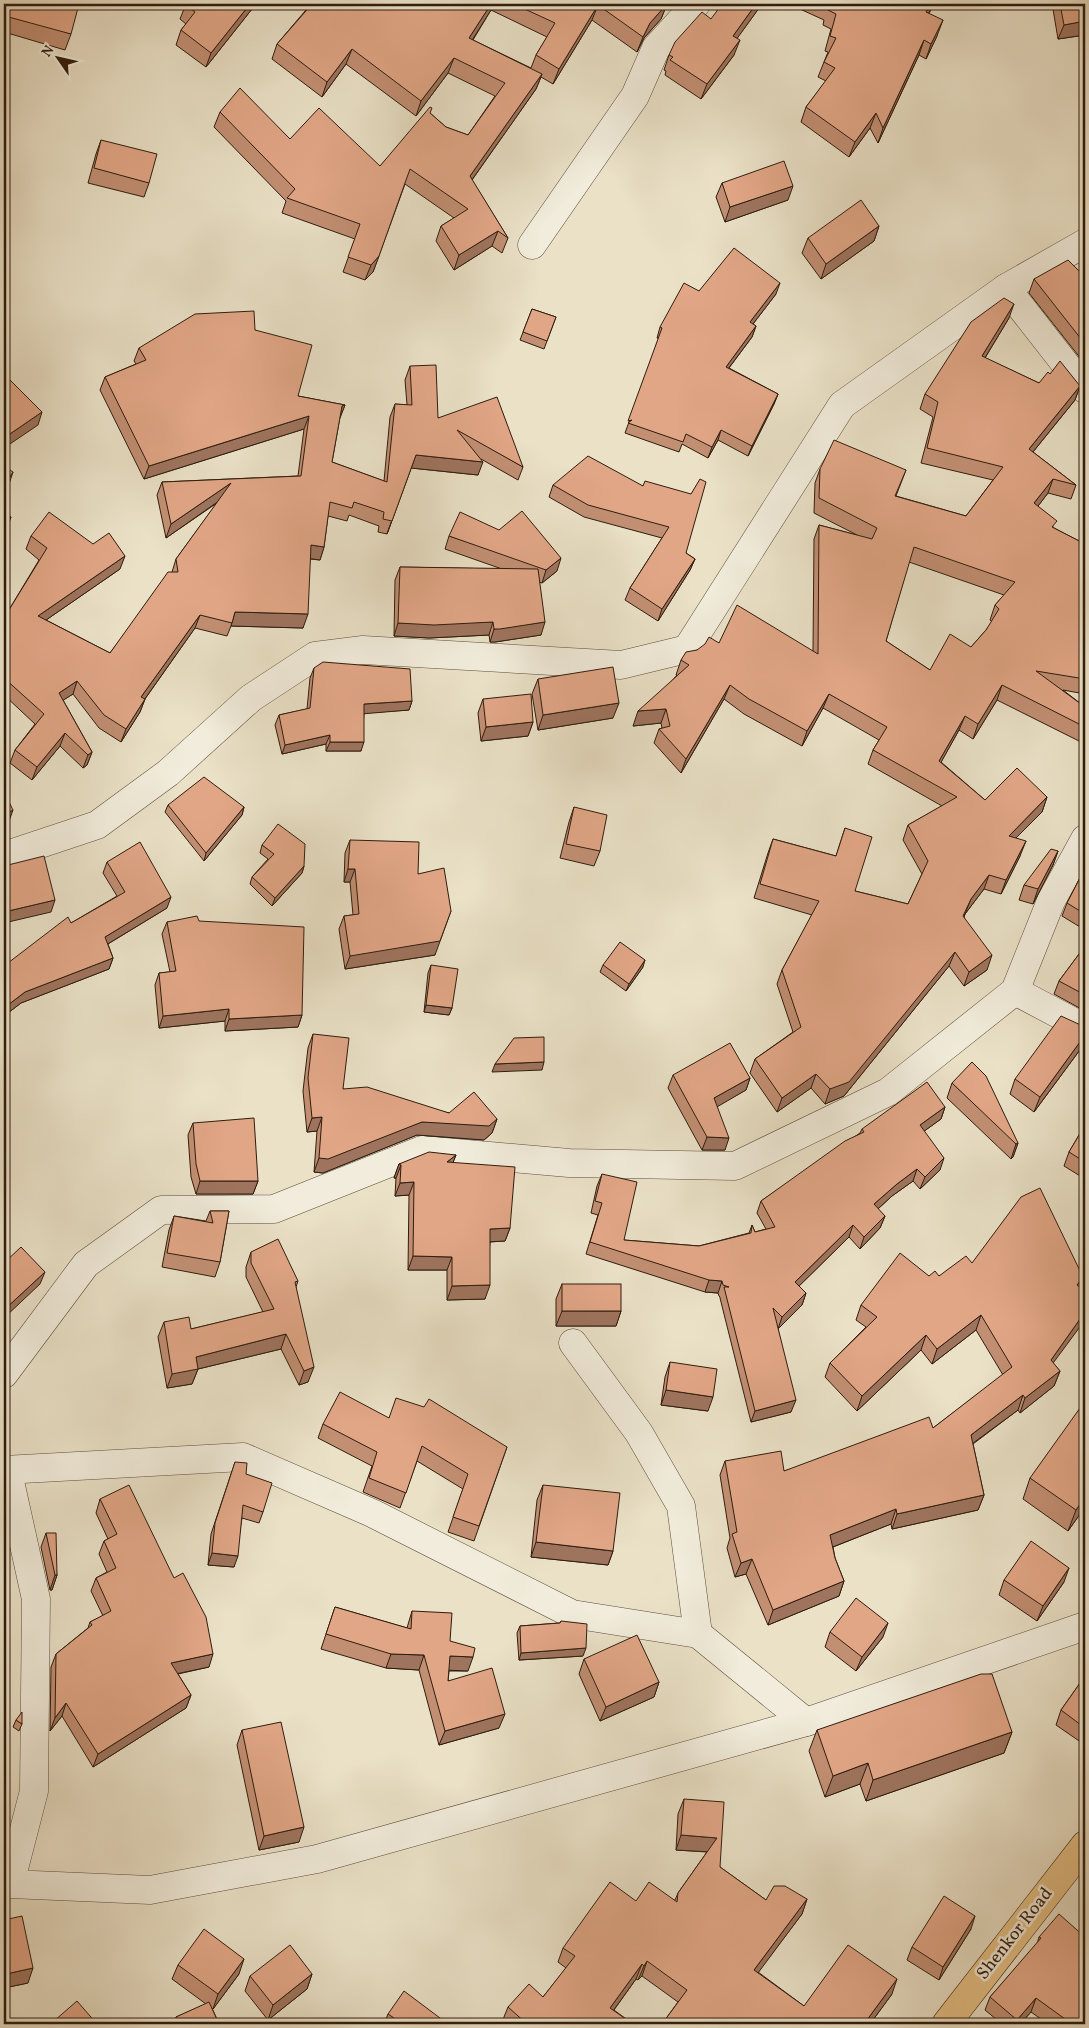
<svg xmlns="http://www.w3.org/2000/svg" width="1089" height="2028" font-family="Vollkorn,serif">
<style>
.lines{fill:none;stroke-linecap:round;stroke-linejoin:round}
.minor-casing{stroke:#5e4d3c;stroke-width:29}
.major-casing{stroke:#2f1c0e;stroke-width:29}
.minor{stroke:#f1ecdb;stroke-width:28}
.major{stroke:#e5c084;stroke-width:28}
.wall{fill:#c28f73;stroke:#2f1c0e;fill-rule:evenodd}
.shaded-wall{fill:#9e745e;stroke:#2f1c0e}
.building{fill:#e1a686;stroke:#2f1c0e;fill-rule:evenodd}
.labels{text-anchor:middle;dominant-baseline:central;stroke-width:5;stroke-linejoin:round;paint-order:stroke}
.street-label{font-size:18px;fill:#2f1c0e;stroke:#f1ecdb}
</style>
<rect width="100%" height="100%" fill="#eae1c7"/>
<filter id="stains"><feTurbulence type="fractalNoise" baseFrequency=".004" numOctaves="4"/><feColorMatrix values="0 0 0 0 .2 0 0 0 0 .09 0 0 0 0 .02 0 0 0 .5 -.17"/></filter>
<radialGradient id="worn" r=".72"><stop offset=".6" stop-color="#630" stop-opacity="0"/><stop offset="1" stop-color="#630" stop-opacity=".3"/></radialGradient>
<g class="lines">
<defs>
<g id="minor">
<path d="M532 245 635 96 656 48 696 4"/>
<path d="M1006 288 1085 389"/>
<path d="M4 856 97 825 168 773 251 698 315 656 363 650 621 665 687 649 842 405 1006 288 1085 243"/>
<path d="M1015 991 1085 1028"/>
<path d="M573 1343 639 1433 681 1506 698 1634"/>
<path d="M4 1374 86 1264 161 1210 274 1209 422 1150 569 1163 735 1166 888 1092 1015 991 1051 901 1085 839"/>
<path d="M4 1470 11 1486 36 1599 34 1791 10 1884 150 1890 317 1859 806 1722 1085 1626"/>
<path d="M4 1470 243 1457 372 1513 572 1614 698 1634 806 1722"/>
</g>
<path id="major" d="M946 2024 1085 1845"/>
</defs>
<use href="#minor" class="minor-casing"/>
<use href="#major" class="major-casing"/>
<use href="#minor" class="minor"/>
<use href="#major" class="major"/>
</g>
<g class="wall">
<path d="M4 4 71 34 65 50 4 32Z"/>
<path d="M186 4H256L206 67 176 45 181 30 186 24 180 19Z"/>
<path d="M311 4H667L661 19 644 38 637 52 592 20 553 84 541 77 536 89 472 180 508 238 502 253 492 246 454 270 436 241 441 226 454 218 405 184 373 272 365 280 343 272 355 239 282 213 286 201 214 127 220 112 290 139 380 166 430 113 446 127 468 135 495 96 448 73 416 116 346 64 322 97 272 59 277 44ZM491 10 547 37 536 55 531 68 473 40Z"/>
<path d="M762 4 737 38 734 55 701 99 665 75 666 71 664 70 669 55 711 19Z"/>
<path d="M789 4H933L929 14 937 36 926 59 919 55 878 143 870 128 849 157 801 122 806 107 826 81 818 77 828 52 825 51 831 29 823 25 824 20Z"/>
<path d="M1055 4H1085V35L1058 39 1053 9Z"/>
<path d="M101 140 149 183 144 197 88 183 96 154Z"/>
<path d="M722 183 788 200 725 222 716 197Z"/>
<path d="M879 226 874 241 821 279 802 253 808 238Z"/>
<path d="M1085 277V364L1029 293 1034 279Z"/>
<path d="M699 291 776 294 753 324 756 326 752 337 729 368 778 394 774 404 748 456 718 440 708 458 682 444 679 452 625 433 659 339 657 338 660 327Z"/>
<path d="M532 309 556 317 544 349 520 340Z"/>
<path d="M1009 318 985 358 1039 383 1050 374 1080 386 1075 400 1033 452 1076 485 1071 499 1048 493 1038 506 1054 528 1085 544V694L1063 690 1085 707V744L997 700 973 739 959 730 941 762 985 800 1047 797 1042 812 1015 838 1020 856 1001 894 984 889 965 914 964 917 987 970 964 986 949 966 844 1096 825 1104 811 1088 777 1112 750 1073 755 1059 793 1032 777 984 782 970 812 915 754 898 768 853 773 839 836 856 845 828 855 891 908 904 922 874 903 840 908 825 942 806 868 764 873 750 879 740 823 708 802 746 744 714 724 699 681 773 654 743 659 729 662 728 661 723 633 726 677 675H676L681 660 697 650 719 643 813 651 814 539 819 525 857 535 814 513 815 483 820 469 906 470 896 496 966 516 993 480 921 463 933 417 920 409 925 394ZM909 562 1004 595 995 605 990 620 992 622 986 630 971 647 930 670 886 641Z"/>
<path d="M255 330 298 396 345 405 340 417 332 462 384 481 390 417 395 404 407 405 405 380 410 366 438 418 523 467 518 480 481 459 478 475 411 468 387 534 378 532 379 526 349 515 347 521 328 516 324 547 320 560 310 559 303 628 231 626 227 636 195 628 145 699 140 712 121 742 99 728 73 694 63 700 92 752 87 765 83 768 60 746 32 780 10 763 15 750 35 724 4 695V618L39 560 26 549 31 536 120 569 46 620 110 653 172 572 176 559 217 503 166 538 157 495 162 482 298 476 304 429 144 479 100 390 105 377 136 364 134 361 139 348Z"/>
<path d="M553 485 643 486 686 553 695 559 690 570 658 621 625 600 630 588 662 538 584 517 549 497Z"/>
<path d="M449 536 557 571 542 583 539 582 541 635 495 642H490L489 635 429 638 394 636 395 580 400 567 502 569 445 549Z"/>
<path d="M314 668 412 701 409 710 364 713 361 751H326V744L282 754 275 725 279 715 307 709 310 678Z"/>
<path d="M538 679 613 718 538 730 532 694Z"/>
<path d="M483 699 533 722 528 736 481 741 478 713Z"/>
<path d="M168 805 244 807 242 815 204 861 165 812Z"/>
<path d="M574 807 600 851 594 866 560 858 569 822Z"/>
<path d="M350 840 418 874 435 955 345 969 339 929 344 916 353 915 350 882H344L345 853Z"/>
<path d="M262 845 304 866 302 873 272 906 250 884 252 877 268 859 260 853Z"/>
<path d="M1058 851 1053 865 1033 904 1019 900 1024 885Z"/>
<path d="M107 862 167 908 108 944 113 958 109 969 21 1003 4 1016V966L71 923 117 896 103 873Z"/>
<path d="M1085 868V930L1062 916 1067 903Z"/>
<path d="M199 921 302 1015 298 1027 225 1031V1021L159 1028 155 985 159 973 170 972 162 934 167 922Z"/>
<path d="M1085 946V1011L1054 994 1059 981Z"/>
<path d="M431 965 452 1008 449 1015 424 1012 428 973Z"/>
<path d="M603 965 643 967 626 991 600 972Z"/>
<path d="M313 1034 343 1089 449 1113 497 1119 492 1133 484 1140 417 1135 323 1173 314 1172 317 1131 307 1132 303 1091 308 1048Z"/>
<path d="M1085 1043 1034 1112 1010 1094 1015 1079Z"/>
<path d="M673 1075 750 1078 746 1090 717 1106 725 1150H702L668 1088Z"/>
<path d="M952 1083 1018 1143 1013 1157 1011 1159 947 1098Z"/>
<path d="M945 1107 941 1119 924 1131 940 1170 920 1189 913 1181 892 1196 878 1209 885 1216 880 1228 860 1249 849 1237 799 1286 806 1293 802 1305 778 1328 791 1412 751 1422 720 1298V1297L719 1296 718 1293 705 1292 586 1254 598 1215 591 1213 597 1186 602 1174 624 1240 699 1246 749 1233 752 1225 755 1232 766 1229 757 1213 761 1201 860 1133 862 1129Z"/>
<path d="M193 1123 258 1181 253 1194H196L191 1177 188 1135Z"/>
<path d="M1085 1125V1179L1064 1166 1069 1152Z"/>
<path d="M456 1155 453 1162 510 1228 505 1241 490 1242 485 1299 447 1300V1270H408L409 1195 395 1196 396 1178H394L399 1164Z"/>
<path d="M210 1211H229L220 1262 215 1277 162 1267 169 1230 174 1216 206 1221Z"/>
<path d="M251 1252 298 1281 296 1287 308 1382 299 1385 281 1349 198 1369 192 1384 167 1388 158 1337 164 1322 191 1329 263 1312 246 1277V1267Z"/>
<path d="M972 1263 1083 1277 1053 1363 1060 1371 1054 1386 1020 1413 1018 1410 973 1444 984 1495 978 1510 892 1529 891 1524 833 1547 835 1558 844 1581 839 1596 768 1625 746 1574 735 1577 727 1548 730 1538 720 1475 725 1461 784 1471 933 1428 1003 1375 976 1330 932 1364 921 1350 857 1411 825 1377 830 1363 866 1327 856 1320 861 1305 929 1276H939Z"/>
<path d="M562 1284 621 1311 616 1326H556V1299Z"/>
<path d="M670 1362 708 1411 661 1405 665 1377Z"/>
<path d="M389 1418 507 1447 474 1541 448 1532 463 1489 417 1461 400 1508 363 1492 372 1466 318 1438 323 1424Z"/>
<path d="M235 1462 246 1474 263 1512 259 1523 242 1518 234 1567 208 1565 211 1534Z"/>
<path d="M1030 1478 1085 1507 1068 1531 1023 1499Z"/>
<path d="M543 1485 613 1551 608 1565 531 1557 537 1500Z"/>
<path d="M100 1499 209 1667 178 1674 191 1695 186 1708 93 1767 62 1716 50 1731 51 1667 56 1654 88 1628 90 1622 103 1616 91 1591 96 1578 107 1572 99 1554 104 1541 108 1539 96 1513Z"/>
<path d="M46 1533 57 1575 52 1590H50L41 1547Z"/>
<path d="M1004 1580 1064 1582 1037 1621 999 1595Z"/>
<path d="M335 1607 407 1628 412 1611 450 1641 468 1671H449L448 1681 499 1728 439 1745 419 1670 386 1668 321 1649Z"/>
<path d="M561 1621 583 1656 519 1660 517 1633 520 1626 560 1623Z"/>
<path d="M830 1632 883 1637 856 1671 825 1647Z"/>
<path d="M584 1659 659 1682 654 1697 600 1721 579 1674Z"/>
<path d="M1085 1676V1745L1056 1725 1061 1710Z"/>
<path d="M16 1720 22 1724 19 1731 13 1727Z"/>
<path d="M242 1730 299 1842 259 1850 237 1745Z"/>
<path d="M817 1730 1012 1732 1004 1753 866 1801 860 1784 825 1797 809 1751Z"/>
<path d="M684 1799 720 1867 766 1900 807 1899 802 1914 758 1972 804 2006 892 1994 870 2024H662L678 2002 642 1976 638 1980 636 1979 614 2010 633 2024H505L502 2022 508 2007 543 1997 566 1968 558 1962 563 1948 636 1901 675 1900 678 1893 707 1852 676 1850 678 1814Z"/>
<path d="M4 1920 28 1983 4 1988Z"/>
<path d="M971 1929 939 1980 907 1960 912 1947Z"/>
<path d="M1039 1937H1085V2024H1048L1031 2012 1020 2024H1002L985 2010 990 1997 1037 1944Z"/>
<path d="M178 1965 239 1974 213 2009 212 2008 219 2024H174L176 2017 206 2004 172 1979Z"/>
<path d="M312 1974 307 1989 268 2020 245 1991 250 1976Z"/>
<path d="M388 2014 444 2021 443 2024H384Z"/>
</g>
<g class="shaded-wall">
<path d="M250 4H256L206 67 211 53Z"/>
<path d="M491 4H494L491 10 464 53 469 38Z"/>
<path d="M667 4 661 19 644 38 637 52 643 37 650 23Z"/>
<path d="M756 4H762L728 51 733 36Z"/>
<path d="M931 4H933L929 13 926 12Z"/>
<path d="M598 5 592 20 553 84 559 69Z"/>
<path d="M943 20 937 36 926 59 931 44Z"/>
<path d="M1085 21V35L1058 39 1064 25Z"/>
<path d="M740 40 734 55 701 99 707 84Z"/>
<path d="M924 40 919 55 878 143 883 128Z"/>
<path d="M352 49 346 64 322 97 327 82Z"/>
<path d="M454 58 448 73 416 116 421 101Z"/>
<path d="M542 74 536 89 464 191 470 176Z"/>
<path d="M876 113 870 128 849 157 855 142Z"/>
<path d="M793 186 788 200 725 222 730 207Z"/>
<path d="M879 226 874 241 821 279 826 264Z"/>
<path d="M498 231 492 246 454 270 459 255Z"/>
<path d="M379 256 373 272 365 280 371 265Z"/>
<path d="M780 283 776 294 746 333 750 322Z"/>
<path d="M1014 304 1009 318 977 371 982 356Z"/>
<path d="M756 326 752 337 722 377 726 367Z"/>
<path d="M1080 386 1075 400 1024 463 1029 449Z"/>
<path d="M778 394 774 404 748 456 752 446Z"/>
<path d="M345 405 340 418 342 406Z"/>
<path d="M42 412 38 425 4 448V438Z"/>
<path d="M309 416 304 429 144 479 149 466Z"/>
<path d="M721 430 718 440 708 458 712 447Z"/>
<path d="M416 455 483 462 478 475 411 468 387 534Z"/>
<path d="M13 472 9 484 4 492V486Z"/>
<path d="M1053 479 1048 493 1029 518 1034 503Z"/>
<path d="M231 483 226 496 166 538 171 524Z"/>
<path d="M11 517 7 529 4 533V526Z"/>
<path d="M311 545 324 547 320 560 306 558Z"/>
<path d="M125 556 120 569 33 629 38 616Z"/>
<path d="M561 558 557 571 542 583 546 570Z"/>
<path d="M695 559 690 570 658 621 662 609Z"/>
<path d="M235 612 308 614 303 628 231 626Z"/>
<path d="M200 615 195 628 137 710 141 697Z"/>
<path d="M493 622 489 635 429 638 394 636 398 623Z"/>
<path d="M545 622 541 635 495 642H490L494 629Z"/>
<path d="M77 681 73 694 54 706 59 693Z"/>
<path d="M730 685 724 699 681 773 686 759Z"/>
<path d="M1002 685 997 700 973 739 978 724Z"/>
<path d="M829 694 823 708 802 746 807 731Z"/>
<path d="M145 699 140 712 121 742 126 729Z"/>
<path d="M412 701 409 710 361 714 364 704Z"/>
<path d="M619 703 613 718 538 730 543 715Z"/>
<path d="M666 709 661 723 633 726 638 711Z"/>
<path d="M965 716 959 730 934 775 939 761Z"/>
<path d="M533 722 528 736 481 741 486 727Z"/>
<path d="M65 733 60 746 32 780 37 767Z"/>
<path d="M330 735 326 744 282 754 285 745Z"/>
<path d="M330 742H364L361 751H326Z"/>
<path d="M92 752 87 765 83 768 88 755Z"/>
<path d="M1047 797 1042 812 1003 851 1009 836Z"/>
<path d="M244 807 242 815 204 861 206 853Z"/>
<path d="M13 810 8 824 4 826V815Z"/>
<path d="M1026 841 1020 856 1001 894 1006 880Z"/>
<path d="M1058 851 1053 865 1033 904 1038 889Z"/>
<path d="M304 866 302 873 272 906 275 898Z"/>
<path d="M348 869H355L350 882H344Z"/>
<path d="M989 875 984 889 965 914 958 931 971 899Z"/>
<path d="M171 897 167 908 101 948 105 937Z"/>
<path d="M55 900 51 912 4 923V912Z"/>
<path d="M451 911 435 955 345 969 350 956Z"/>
<path d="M955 952 949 966 844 1096 825 1104 830 1089Z"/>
<path d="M992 955 987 970 964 986 969 972Z"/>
<path d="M113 958 109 969 21 1003 4 1016V1008L25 992Z"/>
<path d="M645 960 643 967 626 991 629 984Z"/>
<path d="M426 1005 452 1008 449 1015 424 1012Z"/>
<path d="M229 1009 225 1021 159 1028 163 1016Z"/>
<path d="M302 1015 298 1027 225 1031 229 1019Z"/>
<path d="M1085 1035V1043L1034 1112 1040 1097Z"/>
<path d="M544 1062 542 1070 492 1072 495 1064Z"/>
<path d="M816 1074 811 1088 777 1112 782 1098Z"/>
<path d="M750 1078 746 1090 710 1111 714 1098Z"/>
<path d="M945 1107 941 1119 916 1137 920 1125Z"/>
<path d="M322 1117 317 1131 307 1132 312 1118Z"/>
<path d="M497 1119 492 1133 484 1140 417 1135 323 1173 314 1172 319 1158 422 1122Z"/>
<path d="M707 1137 729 1138 725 1150H702Z"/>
<path d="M1018 1143 1013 1157 1011 1159 1016 1144Z"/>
<path d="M456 1155 451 1168 447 1162Z"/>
<path d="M944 1158 940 1170 920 1189 925 1177Z"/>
<path d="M399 1164 401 1165 396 1178H394Z"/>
<path d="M917 1169 913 1181 892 1196 870 1216 874 1204 897 1184Z"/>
<path d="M200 1181H258L253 1194H196Z"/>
<path d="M414 1182 409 1195 395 1196 400 1183Z"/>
<path d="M885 1216 880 1228 860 1249 864 1237Z"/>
<path d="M853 1225 849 1237 791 1294 795 1282Z"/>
<path d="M510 1228 505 1241 485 1242 490 1229Z"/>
<path d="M413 1256 452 1257 447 1270H408Z"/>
<path d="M45 1272 40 1284 4 1318V1310Z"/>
<path d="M1083 1277 1078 1291 1077 1285Z"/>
<path d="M709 1280 722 1281 718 1293 705 1292Z"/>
<path d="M490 1285 485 1299 447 1300 452 1286Z"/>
<path d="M806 1293 802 1305 778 1329 782 1317Z"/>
<path d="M562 1311H621L616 1326H556Z"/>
<path d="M1085 1312V1320L1045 1374 1051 1360Z"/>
<path d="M981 1315 976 1330 932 1364 937 1349Z"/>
<path d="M286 1334 281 1349 198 1369 192 1384 167 1388 172 1374 196 1357Z"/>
<path d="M926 1335 921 1350 857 1411 862 1396Z"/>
<path d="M314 1367 308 1382 299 1385 304 1371Z"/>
<path d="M1060 1371 1054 1386 1020 1413 1025 1398Z"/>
<path d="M666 1390 713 1397 708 1411 661 1405Z"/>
<path d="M1023 1395 1018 1410 965 1449 971 1435Z"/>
<path d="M796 1400 791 1412 751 1422 755 1411Z"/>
<path d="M984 1495 978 1510 892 1529 897 1514Z"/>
<path d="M1085 1497V1507L1068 1531 1076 1510Z"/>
<path d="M896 1509 891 1524 825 1550 830 1535Z"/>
<path d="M536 1542 613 1551 608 1565 531 1557Z"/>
<path d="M212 1553 238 1556 234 1567 208 1565Z"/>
<path d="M752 1559 746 1574 735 1577 741 1563Z"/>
<path d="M1069 1568 1064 1582 1037 1621 1043 1606Z"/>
<path d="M55 1575H57L52 1590H50Z"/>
<path d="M844 1581 839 1596 768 1625 773 1610Z"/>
<path d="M888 1623 883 1637 856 1671 862 1657Z"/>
<path d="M586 1648 583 1656 519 1660 521 1653Z"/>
<path d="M213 1654 209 1667 166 1676 171 1663Z"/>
<path d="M391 1654 424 1655 419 1670 386 1668Z"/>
<path d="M450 1656 473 1657 468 1671 444 1670Z"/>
<path d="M659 1682 654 1697 600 1721 606 1707Z"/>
<path d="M191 1695 186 1708 93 1767 98 1754Z"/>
<path d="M66 1703 62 1716 50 1731 55 1718Z"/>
<path d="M505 1714 499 1728 439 1745 445 1731Z"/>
<path d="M1012 1732 1004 1753 866 1801 873 1780Z"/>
<path d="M868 1763 860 1784 825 1797 833 1776Z"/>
<path d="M304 1827 299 1842 259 1850 264 1836Z"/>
<path d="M681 1835 717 1838 711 1852 676 1850Z"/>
<path d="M807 1899 802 1914 749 1985 754 1970Z"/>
<path d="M975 1916 971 1929 939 1980 943 1967Z"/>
<path d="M244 1959 239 1974 213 2009 218 1994Z"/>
<path d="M647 1961 642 1976 638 1980 644 1966Z"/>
<path d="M642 1964 636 1979 605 2022 610 2008Z"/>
<path d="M33 1968 28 1983 4 1988V1980L6 1974Z"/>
<path d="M312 1974 307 1989 268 2020 273 2005Z"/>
<path d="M897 1979 892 1994 870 2024H864Z"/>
<path d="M1036 1998 1031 2012 1020 2024H1015L1017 2020Z"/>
</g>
<g class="building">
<path d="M4 4H79L71 34 5 16 4 20Z"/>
<path d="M185 4H250L211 53 181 30 195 12Z"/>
<path d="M312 4H491L469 38 542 74 470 176 508 238 498 231 459 255 441 226 468 209 410 169 379 256 371 265 348 257 360 224 287 198 295 189 220 112 240 88 290 139 319 108 380 166 430 107 432 108 430 113 446 127 468 135 505 83 454 58 421 101 352 49 327 82 277 44Z"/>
<path d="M514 4H667L650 23 643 37 598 5 559 69 536 55 555 23Z"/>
<path d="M722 4H756L733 36 740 40 707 84 670 60 673 57 669 55 675 42 702 12 711 19Z"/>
<path d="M827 4H931L926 12 943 20 931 44 924 40 883 128 876 113 855 142 806 107 835 68 824 62 836 38 830 36 836 14 828 10 830 5Z"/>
<path d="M1060 4H1085V21L1064 25Z"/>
<path d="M101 140 157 154 149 183 94 168Z"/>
<path d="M784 161 793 186 730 207 722 183Z"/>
<path d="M861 200 879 226 826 264 808 238Z"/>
<path d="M734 248 780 283 750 322 756 326 726 367 778 394 752 446 721 430 712 447 686 434 683 442 628 423 632 420 628 421 662 328 660 327 684 283 699 291Z"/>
<path d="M1068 260 1085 277V344L1034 279Z"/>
<path d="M1004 298 1014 304 982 356 1039 383 1048 372 1050 374 1060 361 1080 386 1029 449 1076 485 1053 479 1034 503 1057 521 1052 527 1085 544V679L1036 671 1085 707V727L1002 685 978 724 965 716 939 761 985 800 1017 768 1047 797 1009 836 1026 841 1006 880 989 875 971 899 963 916 992 955 969 972 955 952 849 1082 830 1089 816 1074 782 1098 755 1059 801 1027 782 970 819 901 760 884 773 839 836 856 845 828 872 837 855 891 908 904 928 861 908 825 957 797 873 750 887 727 829 694 807 731 749 699 730 685 686 759 659 729 670 726 666 709 638 711 689 665 681 660 686 652 697 650 705 644 709 637 719 643 737 605 818 654 819 525 872 539 877 528 819 498 820 469 834 440 906 470 895 496 966 516 1003 467 927 448 938 402 925 394 971 322ZM914 547 1015 582 995 605 999 609 986 630 971 647 950 634 930 670 886 641Z"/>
<path d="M532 309 556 317 547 341 523 332Z"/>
<path d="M254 311 255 330 312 345 298 396 345 405 342 406 332 462 387 482 395 404 412 405 410 366 436 365 438 418 497 397 523 467 457 430 483 462 416 455 392 521 383 519 384 512 354 502 352 508 330 502 324 547 311 545 308 614 235 612 232 623 200 615 141 697 145 699 126 729 104 715 77 681 59 693 92 752 88 755 65 733 37 767 15 750 44 714 4 678V618L47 548 31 536 49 512 93 544 109 533 125 556 38 616 110 653 168 572H178L176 559 231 483 171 524 162 482 301 476 309 416 149 466 105 377 146 360 139 348 195 314Z"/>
<path d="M4 374 42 412 4 438Z"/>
<path d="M588 456 643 486 645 481 691 494 700 479 706 482 686 553 695 559 662 609 630 588 669 527 588 505 553 485Z"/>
<path d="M4 466 13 472 4 486Z"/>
<path d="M4 511 11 517 4 526Z"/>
<path d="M522 511 561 558 546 570 449 536 460 512 499 530Z"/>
<path d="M400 567 538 569 545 622 500 629H494L493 622 434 625 398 623Z"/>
<path d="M323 662 410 669 412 701 364 704V742H330V735L285 745 279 715 310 708 314 668Z"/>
<path d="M613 667 619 703 543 715 538 679Z"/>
<path d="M531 694 533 722 486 727 483 699Z"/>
<path d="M204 777 244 807 206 853 168 805Z"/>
<path d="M4 792 13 810 4 815Z"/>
<path d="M574 807 607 815 600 851 566 844Z"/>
<path d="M278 824 305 844 304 866 275 898 252 877 274 854 262 845Z"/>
<path d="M350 840 419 842 418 874 444 868 451 911 440 941 350 956 344 916 359 914 355 869H348Z"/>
<path d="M140 842 171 897 105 937 113 958 25 992 4 1008V966L68 917 71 923 125 892 107 862Z"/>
<path d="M1051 849 1058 851 1038 889 1024 885Z"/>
<path d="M44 856 55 900 4 912V866Z"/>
<path d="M1085 868V914L1067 903Z"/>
<path d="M197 916 199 921 304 927 302 1015 229 1019V1009L163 1016 159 973 176 971 167 922Z"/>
<path d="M620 942 645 960 629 984 603 965Z"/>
<path d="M1085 946V995L1059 981Z"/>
<path d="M431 965 458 969 452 1008 426 1005Z"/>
<path d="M1061 1016 1085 1027V1035L1040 1097 1015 1079Z"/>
<path d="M313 1034 349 1038 343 1089 367 1087 449 1113 474 1092 497 1119 489 1126 422 1122 328 1159 319 1158 322 1117 312 1118 308 1078Z"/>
<path d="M544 1037V1062L495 1064 514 1038Z"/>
<path d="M730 1043 750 1078 714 1098 729 1138 707 1137 673 1075Z"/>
<path d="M972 1062 986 1076 1018 1143 1016 1144 952 1083Z"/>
<path d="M927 1082 945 1107 920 1125 944 1158 925 1177 917 1169 897 1184 874 1204 885 1216 864 1237 853 1225 795 1282 806 1293 782 1317 773 1308 796 1400 755 1411 724 1287H729L723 1285 722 1281 709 1280 590 1242 602 1203 595 1201 602 1174 637 1182 624 1240 699 1246 751 1233 752 1225 755 1232 775 1227 761 1201 845 1141 864 1132 862 1129Z"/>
<path d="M254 1118 258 1181H200L196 1164 193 1123Z"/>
<path d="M1085 1125V1162L1069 1152Z"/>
<path d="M429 1152 456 1155 447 1162 515 1167 510 1228 490 1229V1285L452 1286V1257L413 1256 414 1182 400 1183 401 1165 399 1164Z"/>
<path d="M1040 1188 1083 1277 1077 1285 1085 1292V1312L1051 1360 1060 1371 1025 1398 1023 1395 971 1435 984 1495 897 1514 896 1509 830 1535 835 1558 844 1581 773 1610 752 1559 741 1563 732 1534 737 1532 725 1461 781 1451 784 1471 929 1417 933 1428 1012 1367 981 1315 937 1349 926 1335 862 1396 830 1363 877 1317 861 1305 900 1253 929 1276 935 1271 939 1276 966 1256 972 1263 1021 1197Z"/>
<path d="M210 1211H229L220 1262 167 1253 174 1216 213 1223Z"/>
<path d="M278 1239 298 1281 295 1282 314 1367 304 1371 286 1334 196 1357 198 1369 172 1374 164 1322 189 1317 191 1329 274 1309 251 1263V1252Z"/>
<path d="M21 1247 45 1272 4 1310V1263Z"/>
<rect x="562" y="1284" width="59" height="27"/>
<path d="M670 1362 717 1369 713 1397 666 1390Z"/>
<path d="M340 1392 389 1418 396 1398 424 1407 429 1399 507 1447 479 1526 453 1517 468 1474 422 1446 406 1493 369 1478 377 1452 323 1424Z"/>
<path d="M1085 1401V1497L1076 1510 1030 1478Z"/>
<path d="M235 1462 247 1463 246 1474 272 1483 263 1512 243 1505 238 1556 212 1553 215 1523Z"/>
<path d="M129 1485 174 1578 183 1573 206 1617 213 1654 171 1663 191 1695 98 1754 66 1703 55 1718 56 1654 92 1625 90 1622 111 1611 96 1578 116 1568 104 1541 117 1534 100 1499Z"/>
<path d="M543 1485 620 1493 613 1551 536 1542Z"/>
<path d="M46 1533H56L57 1575H55Z"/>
<path d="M1031 1541 1069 1568 1043 1606 1004 1580Z"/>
<path d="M856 1598 888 1623 862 1657 830 1632Z"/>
<path d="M335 1607 411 1629 412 1611 452 1613 450 1641 475 1648 473 1657 450 1656 448 1681 492 1668 505 1714 445 1731 424 1655 391 1654 326 1634Z"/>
<path d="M561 1621 587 1624 586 1648 521 1653 520 1626 560 1623Z"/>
<path d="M637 1635 659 1682 606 1707 584 1659Z"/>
<path d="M981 1674H992L1012 1732 873 1780 868 1763 833 1776 817 1730Z"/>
<path d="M1085 1676V1728L1061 1710Z"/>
<path d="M22 1712V1724L16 1720Z"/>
<path d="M281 1722 304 1827 264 1836 242 1730Z"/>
<path d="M684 1799 724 1802 720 1867 766 1900 774 1886H785L807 1899 754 1970 804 2006 848 1945 897 1979 864 2024H662L687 1990 647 1961 644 1966 642 1964 610 2008 633 2024H527L508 2007 529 1984 543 1997 575 1956 563 1948 610 1882 636 1901 649 1882 677 1902 678 1893 717 1838 681 1835Z"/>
<path d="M944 1896 975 1916 943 1967 912 1947Z"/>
<path d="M1059 1914 1085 1937V2024H1072L1036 1998 1017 2020 990 1997 1041 1938 1039 1937Z"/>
<path d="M22 1916 33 1968 6 1974 4 1962V1920Z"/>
<path d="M204 1929 244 1959 218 1994 178 1965Z"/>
<path d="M290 1945 312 1974 273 2005 250 1976Z"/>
<path d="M404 1991 444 2021 441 2024H403L388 2014Z"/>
<path d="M77 2001 97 2024H57L54 2021Z"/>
<path d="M209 2002 219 2024H179L176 2017Z"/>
</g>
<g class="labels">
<g class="street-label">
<text transform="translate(1015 1934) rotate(-52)">Shenkor Road</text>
</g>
</g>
<rect width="1089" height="2028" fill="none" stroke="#eae1c7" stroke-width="20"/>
<rect x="5" y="5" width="1079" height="2018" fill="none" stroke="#2f1c0e" stroke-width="2.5"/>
<rect x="10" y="10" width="1069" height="2008" fill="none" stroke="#2f1c0e"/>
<g transform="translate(58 58) rotate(304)" stroke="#f1ecdb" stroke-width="4" paint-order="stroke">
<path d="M0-4L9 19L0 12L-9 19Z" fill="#2f1c0e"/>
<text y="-8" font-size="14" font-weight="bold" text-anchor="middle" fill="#2f1c0e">N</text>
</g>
<rect width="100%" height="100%" filter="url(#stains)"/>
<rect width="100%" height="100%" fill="url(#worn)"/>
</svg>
